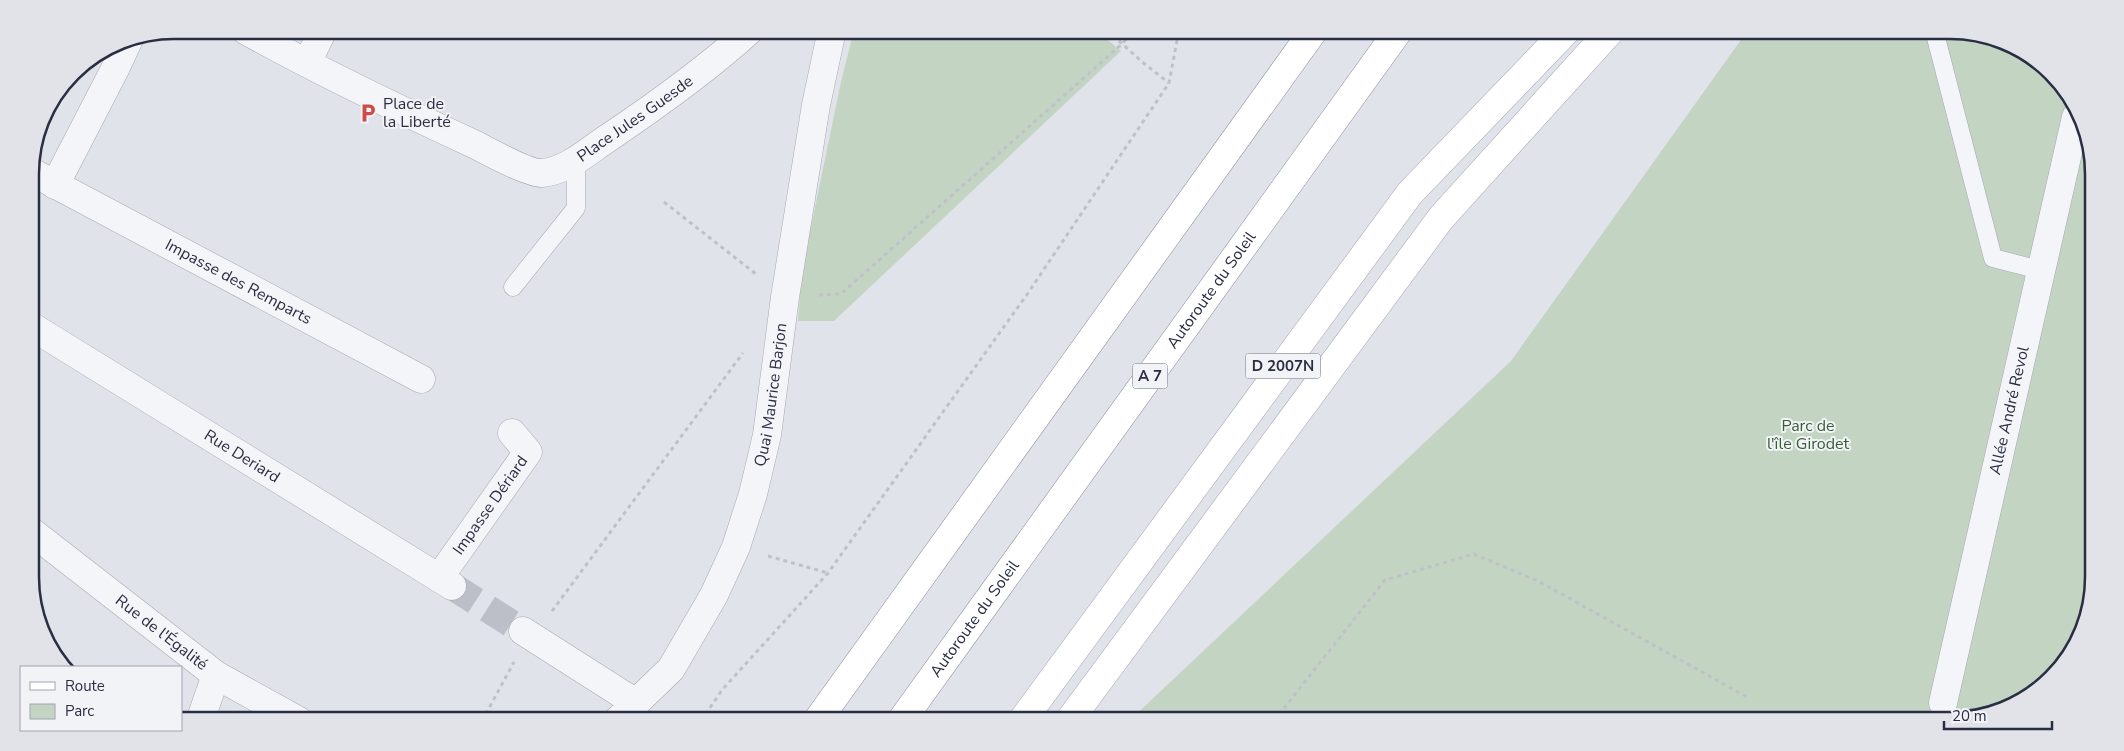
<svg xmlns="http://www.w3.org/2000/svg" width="2124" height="751" font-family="'Nunito Sans',sans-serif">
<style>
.green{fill:#c4d4c3}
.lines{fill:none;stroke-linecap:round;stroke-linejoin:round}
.minor-tunnel{stroke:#bcbfc8;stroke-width:28;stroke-dasharray:28 14;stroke-linecap:butt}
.service-casing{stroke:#a6a9b4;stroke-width:19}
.minor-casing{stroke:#a6a9b4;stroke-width:29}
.tertiary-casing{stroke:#a6a9b4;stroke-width:29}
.primary-casing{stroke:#a1a5b6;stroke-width:29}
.motorway-casing{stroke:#898ea1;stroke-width:29}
.path{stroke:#bfc1c9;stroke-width:3;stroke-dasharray:4 4;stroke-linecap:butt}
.service{stroke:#f4f5f8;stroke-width:18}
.minor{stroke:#f4f5f8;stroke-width:28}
.tertiary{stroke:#f4f5f8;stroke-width:28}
.primary{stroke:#fff;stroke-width:28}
.motorway{stroke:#fff;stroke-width:28}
.labels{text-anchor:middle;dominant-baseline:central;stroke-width:4;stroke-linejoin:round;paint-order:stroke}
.shield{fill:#f1f3f7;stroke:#666978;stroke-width:1}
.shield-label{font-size:15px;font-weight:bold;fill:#2a2e42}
.poi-label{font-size:16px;fill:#2a2e42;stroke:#f1f3f7;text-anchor:start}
.street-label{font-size:16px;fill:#2a2e42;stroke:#f1f3f7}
.park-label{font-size:16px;fill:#375d37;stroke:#f1f3f7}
.rim{fill:none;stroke:#2a2e42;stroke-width:2.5}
</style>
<rect width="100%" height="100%" fill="#e1e3ea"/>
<g class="green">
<path d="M854 30H1096L1121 51 834 321H798L802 270 841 82Z"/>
<path d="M1748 30H1951L1996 38 2059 79 2093 154 2094 578 2086 623 2038 692 1960 721H1129L1511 361Z"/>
</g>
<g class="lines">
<path class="minor-tunnel" d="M452 586 523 631"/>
<defs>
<g id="service">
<path d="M1934 30 1993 258 2040 270"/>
<path d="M513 287 576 208V160"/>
</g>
<g id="minor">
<path id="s1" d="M245 30C320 72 398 109 476 145 489 152 530 174 542 173 567 171 588 151 608 138 657 105 706 70 750 30"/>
<path d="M307 63 323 30"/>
<path id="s2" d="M30 171 421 379"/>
<path d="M55 185 115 69 129 39"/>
<path id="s3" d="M31 326 452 586"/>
<path id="s4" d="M32 532 216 675 299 721"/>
<path id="s5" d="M439 578 528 452 512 433"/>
<path d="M523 631 636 703"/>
<path id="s6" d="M1943 703 2076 117"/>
<path d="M200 721 216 675"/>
</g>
<g id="tertiary">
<path id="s7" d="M617 721 671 669 714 595 736 547 753 494 767 435 785 297 816 105 832 30"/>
</g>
<g id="primary">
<path d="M1022 721 1410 193 1567 30"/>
<path d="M1069 721 1441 218 1611 30"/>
</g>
<g id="motorway">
<path d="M817 721 1314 30"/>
<path id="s8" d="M901 721 1399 30"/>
</g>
</defs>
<use href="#service" class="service-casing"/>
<use href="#minor" class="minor-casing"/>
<use href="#tertiary" class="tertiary-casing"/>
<use href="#primary" class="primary-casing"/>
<use href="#motorway" class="motorway-casing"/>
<g class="path">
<path d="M1107 30 1141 61 1169 83"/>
<path d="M664 202 756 274"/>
<path d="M819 295 841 294 1122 44 1134 30"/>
<path d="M768 556 828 573"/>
<path d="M552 611 743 353"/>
<path d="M482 721 514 662"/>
<path d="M701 721 722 690 828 573 1028 293 1169 83 1179 30"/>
<path d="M1274 721 1385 580 1474 554 1540 582 1747 697"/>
</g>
<use href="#service" class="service"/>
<use href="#minor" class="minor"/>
<use href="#tertiary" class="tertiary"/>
<use href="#primary" class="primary"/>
<use href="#motorway" class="motorway"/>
</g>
<defs>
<symbol id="parking-bare" viewBox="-9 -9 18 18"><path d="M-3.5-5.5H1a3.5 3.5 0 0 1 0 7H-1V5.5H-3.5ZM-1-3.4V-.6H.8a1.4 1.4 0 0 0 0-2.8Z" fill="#ce4c48" stroke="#f1f3f7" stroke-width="2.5" paint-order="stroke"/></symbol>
</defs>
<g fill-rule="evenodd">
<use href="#parking-bare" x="354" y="99" width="28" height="28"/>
</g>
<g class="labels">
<g class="shield">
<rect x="1245.5" y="353.5" width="75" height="25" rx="4"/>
<rect x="1132.5" y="363.5" width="35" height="25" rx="4"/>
</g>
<g class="shield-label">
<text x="1283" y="366">D 2007N</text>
<text x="1150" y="376">A 7</text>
</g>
<g class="poi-label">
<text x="383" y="104">Place de<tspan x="383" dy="18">la Liberté</tspan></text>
</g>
<g class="street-label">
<text stroke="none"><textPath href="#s1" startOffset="439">Place Jules Guesde</textPath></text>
<text stroke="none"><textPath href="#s2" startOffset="236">Impasse des Remparts</textPath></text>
<text stroke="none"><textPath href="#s8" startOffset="531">Autoroute du Soleil</textPath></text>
<text stroke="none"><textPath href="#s7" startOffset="370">Quai Maurice Barjon</textPath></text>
<text stroke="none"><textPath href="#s6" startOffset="300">Allée André Revol</textPath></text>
<text stroke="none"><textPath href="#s3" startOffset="248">Rue Deriard</textPath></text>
<text stroke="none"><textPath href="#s5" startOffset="89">Impasse Dériard</textPath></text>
<text stroke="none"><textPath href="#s8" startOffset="126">Autoroute du Soleil</textPath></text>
<text stroke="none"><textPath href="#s4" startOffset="164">Rue de l'Égalité</textPath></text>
</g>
<g class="park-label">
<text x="1808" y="426">Parc de<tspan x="1808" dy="18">l'île Girodet</tspan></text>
</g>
</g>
<path d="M0 0H2124V751H0ZM174 39H1950A135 135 0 0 1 2085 174V577A135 135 0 0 1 1950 712H174A135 135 0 0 1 39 577V174A135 135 0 0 1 174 39Z" fill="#e1e3e9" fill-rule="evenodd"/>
<path class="rim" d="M174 39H1950A135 135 0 0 1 2085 174V577A135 135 0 0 1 1950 712H174A135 135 0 0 1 39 577V174A135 135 0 0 1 174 39Z"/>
<rect x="20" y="666" width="162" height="65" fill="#f1f3f7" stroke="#a1a4af"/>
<rect x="30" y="682" width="25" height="8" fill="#ffffff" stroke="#a1a4af"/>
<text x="65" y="691" font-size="15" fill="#2a2e42">Route</text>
<rect x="30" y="704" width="25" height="15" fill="#c4d4c3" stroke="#a1a4af"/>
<text x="65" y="716" font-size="15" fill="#2a2e42">Parc</text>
<path d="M1944 721v8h108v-8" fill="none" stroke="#2a2e42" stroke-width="2.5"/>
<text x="1952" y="721" font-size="15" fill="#2a2e42" stroke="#f1f3f7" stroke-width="4" paint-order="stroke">20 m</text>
</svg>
